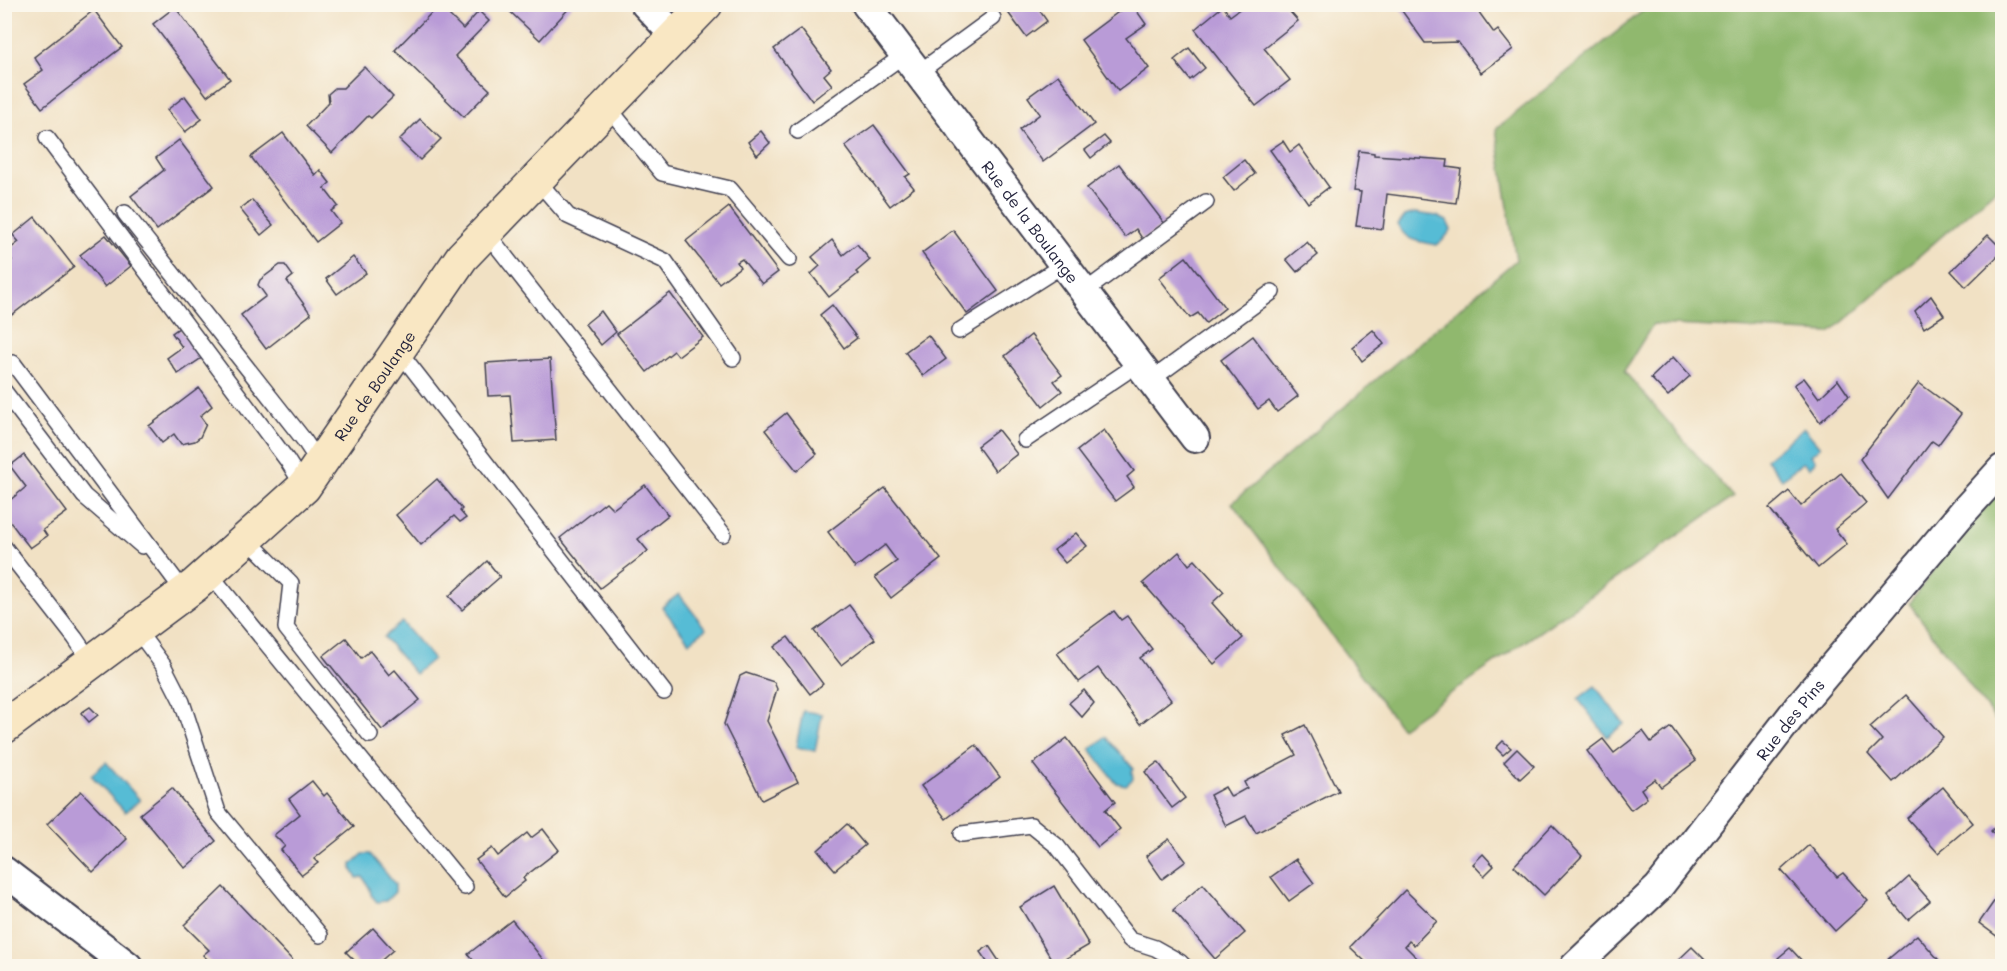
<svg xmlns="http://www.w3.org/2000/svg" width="2007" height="971" font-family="Mali,sans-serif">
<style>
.forest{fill:#90b86e;stroke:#596d54;stroke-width:1.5}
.water{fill:#57bcd5;stroke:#3c6f88;stroke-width:1.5}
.building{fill:#b99bd7}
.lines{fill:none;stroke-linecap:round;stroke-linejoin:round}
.service-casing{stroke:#413f50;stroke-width:18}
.minor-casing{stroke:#413f50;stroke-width:32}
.secondary-casing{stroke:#413f50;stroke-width:36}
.service{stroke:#fff;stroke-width:15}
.minor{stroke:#fff;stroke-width:28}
.secondary{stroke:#f9e7c3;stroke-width:33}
.labels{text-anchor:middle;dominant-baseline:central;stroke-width:5;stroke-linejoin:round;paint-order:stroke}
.street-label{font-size:16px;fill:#22223b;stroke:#fbf7ec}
</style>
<rect width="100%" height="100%" fill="#fbf7ec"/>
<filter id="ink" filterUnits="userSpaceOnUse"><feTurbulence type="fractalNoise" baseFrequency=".0167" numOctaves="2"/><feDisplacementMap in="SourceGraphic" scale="12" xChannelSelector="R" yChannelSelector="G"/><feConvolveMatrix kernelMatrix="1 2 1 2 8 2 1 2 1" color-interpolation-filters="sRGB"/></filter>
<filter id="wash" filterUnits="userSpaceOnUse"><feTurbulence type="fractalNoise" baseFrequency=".008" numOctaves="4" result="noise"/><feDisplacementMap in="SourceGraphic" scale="24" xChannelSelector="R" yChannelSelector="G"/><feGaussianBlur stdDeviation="1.35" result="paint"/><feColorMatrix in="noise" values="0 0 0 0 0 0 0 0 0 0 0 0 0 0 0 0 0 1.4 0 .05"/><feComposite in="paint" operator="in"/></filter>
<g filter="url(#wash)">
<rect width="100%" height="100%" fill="#f1e1c4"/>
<g class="forest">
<path d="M1650 5H2002V184L1830 333 1653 324 1624 371 1733 497 1401 728 1232 503 1516 260 1496 129Z"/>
<path d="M2002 479V729L1909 603Z"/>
</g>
<g class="water">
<path d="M1415 213 1437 216 1447 221 1451 230 1444 239 1437 245C1419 241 1407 243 1398 225L1405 216Z"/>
<path d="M1804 428 1820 447 1811 455 1816 461 1809 468 1803 462 1782 479 1766 459Z"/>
<path d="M679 594 706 629 689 642 662 607Z"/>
<path d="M402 622 433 659 415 674 384 637Z"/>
<path d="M1595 686 1624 724 1607 737 1578 699Z"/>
<path d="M803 711 822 714 815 751 796 747Z"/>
<path d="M1106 737 1134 769 1132 771 1133 779 1126 785 1116 783 1090 749Z"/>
<path d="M106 762 140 800 125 812 91 775Z"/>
<path d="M363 854H370L395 884V892L386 901 377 902 371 895 370 889 363 877 357 878 352 870V864Z"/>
</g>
<g id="blocks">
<g class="building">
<path d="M502 4H573L540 40Z"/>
<path d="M1007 4H1035L1047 21 1026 37 1004 7Z"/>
<path d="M1129 4H1132L1146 24 1126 38 1149 68 1118 91 1081 40Z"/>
<path d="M1397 4H1473L1494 33 1498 30 1513 49 1481 73 1458 42 1425 43Z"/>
<path d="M439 5 463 29 479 11 489 21 455 56 490 90 464 117 395 50Z"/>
<path d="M1245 5H1284L1298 21 1264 48 1290 80 1256 106 1195 29 1223 6 1230 16Z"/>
<path d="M175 7 230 79 207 96 153 24Z"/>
<path d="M94 10 122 47 42 108 24 84 43 70 34 57Z"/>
<path d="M801 29 831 69 824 75 832 85 812 101 774 49Z"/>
<path d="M1189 48 1205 68 1190 80 1174 60Z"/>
<path d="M364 67 393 97 371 118 368 116 332 153 306 126 329 102 328 94 335 88H343Z"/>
<path d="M1058 75 1094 124 1043 162 1019 130 1040 114 1028 97Z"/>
<path d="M185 96 202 119 185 132 167 110Z"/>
<path d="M420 119 441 139 420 160 399 140Z"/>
<path d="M874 125 910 174 905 177 914 188 890 206 845 146Z"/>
<path d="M761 131 770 143 757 155 748 142Z"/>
<path d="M283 133 315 175 320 170 330 183 324 188 338 206 331 211 340 223 316 242 251 157Z"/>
<path d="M1104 136 1110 143 1091 158 1085 150Z"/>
<path d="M179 140 214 186 157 230 131 196 164 170 156 158Z"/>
<path d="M1283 141 1290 152 1299 145 1329 187 1308 203 1270 150Z"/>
<path d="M1359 151 1374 153V155L1448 160 1447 167 1461 169 1456 203 1387 194 1383 229 1356 226 1361 192 1353 191Z"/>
<path d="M1244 160 1255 174 1234 191 1223 177Z"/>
<path d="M1119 164 1165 224 1143 240 1136 229 1125 237 1087 188Z"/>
<path d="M252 200 273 225 261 235 240 209Z"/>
<path d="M729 207 778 272 762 284 742 259 737 262 740 267 719 283 686 241Z"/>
<path d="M35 217 74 267 4 321V266L12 260 6 252 19 242 13 235Z"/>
<path d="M953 230 998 291 967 314 922 253Z"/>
<path d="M106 235 131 266 105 287 80 255Z"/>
<path d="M1988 235 2002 249V252L1966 287 1951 271Z"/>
<path d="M832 240 843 255 857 244 870 260 856 272 858 274 829 297 811 274 820 266 812 257Z"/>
<path d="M1307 242 1318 255 1297 272 1286 259Z"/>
<path d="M353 257 366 273 337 294 326 279Z"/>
<path d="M1186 257 1225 308 1206 323 1198 313 1190 318 1159 278Z"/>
<path d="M280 265H285L293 276 287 281 311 314 266 349 241 315 266 296 258 285 260 280Z"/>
<path d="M670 293 703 337 678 356 674 351 647 372 617 334Z"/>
<path d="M1931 296 1944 315 1924 328 1915 311Z"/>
<path d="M832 305 857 338 844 348 820 315Z"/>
<path d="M601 311 616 332 601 345 585 324Z"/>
<path d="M179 328 203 357 178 374 167 358 182 347 172 333Z"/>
<path d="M1373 330 1384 344 1362 361 1352 347Z"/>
<path d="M928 335 946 359 923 376 905 352Z"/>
<path d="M1031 335 1062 375 1054 381 1062 391 1043 406 1005 356Z"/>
<path d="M1253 336 1298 396 1277 412 1269 401 1258 409 1221 360Z"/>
<path d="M1673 357 1690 376 1668 396 1651 378Z"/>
<path d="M550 359 556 440 514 443 510 395 488 396 486 363Z"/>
<path d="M1804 378 1819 398 1838 380 1849 396 1820 422 1794 385Z"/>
<path d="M1919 383 1961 414 1938 445 1932 441 1888 499 1860 459Z"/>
<path d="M199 388 212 406 200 416 206 424 200 437 195 441 181 444 174 434 162 443 149 426Z"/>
<path d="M786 413 817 454 797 471 765 430Z"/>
<path d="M998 430 1017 454 995 471 977 446Z"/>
<path d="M1104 430 1134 471 1127 477 1134 487 1115 501 1077 451Z"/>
<path d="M24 455 67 512 43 530 47 536 30 548 4 514V496L9 501 26 487 10 466Z"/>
<path d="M1841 473 1866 503 1835 529 1847 544 1818 568 1769 508 1789 491 1801 506Z"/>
<path d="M437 479 462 509 460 511 466 518 460 522 454 516 421 545 396 515Z"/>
<path d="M645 485 668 515 638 539 648 551 600 588 560 538 606 502 613 509Z"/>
<path d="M885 488 941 559 891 598 875 577 897 561 885 545 855 568 828 532Z"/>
<path d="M1076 533 1087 546 1065 563 1054 550Z"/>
<path d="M1179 552 1189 565 1195 560 1224 592 1212 603 1243 638 1214 664 1143 583Z"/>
<path d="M487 561 500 577 462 610 449 596Z"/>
<path d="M849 605 875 639 841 665 814 631Z"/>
<path d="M1114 611 1121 620 1127 616 1152 649 1140 658 1171 700 1140 724 1098 668 1079 682 1057 653Z"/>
<path d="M788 637 823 684 810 694 774 647Z"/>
<path d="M346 638 361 658 370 651 389 675 395 670 420 700 382 730 323 656Z"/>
<path d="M746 673 774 682 777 689 767 721 798 782 762 800 724 724 740 676Z"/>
<path d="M1084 690 1094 703 1082 717 1069 703Z"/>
<path d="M1906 695 1943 737 1893 782 1868 754 1882 740 1870 727Z"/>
<path d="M90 707 98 715 89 722 81 713Z"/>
<path d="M1305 725 1338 791 1256 833 1246 816 1226 826 1210 795 1225 787 1231 797 1247 788 1244 782 1296 755 1285 735Z"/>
<path d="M1671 727 1696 761 1661 787 1655 779 1641 789 1647 798 1631 810 1587 751 1603 739 1614 753 1643 731 1651 742Z"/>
<path d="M1067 738 1115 802 1105 810 1120 829 1098 847 1033 764Z"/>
<path d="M1503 741 1511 748 1503 755 1496 748Z"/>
<path d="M976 745 1000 777 946 819 921 786Z"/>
<path d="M1517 749 1534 766 1520 779 1504 762Z"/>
<path d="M1158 762 1185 798 1172 808 1145 772Z"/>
<path d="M312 781 324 796 327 793 354 827 314 859 318 863 302 875 281 850 285 846 274 835 300 814 289 799Z"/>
<path d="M1943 787 1973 823 1938 853 1907 818Z"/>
<path d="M172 788 216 841 185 868 140 814Z"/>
<path d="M81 791 127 839 93 872 47 824Z"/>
<path d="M847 824 865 845 835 870 818 850Z"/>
<path d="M1998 824 2002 829V833L1997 838 1991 831Z"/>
<path d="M1552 825 1582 856 1544 895 1514 866Z"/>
<path d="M543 829 559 850 523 878 525 881 505 897 476 860 492 848 498 856 527 833 531 838Z"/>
<path d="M1169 839 1186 861 1162 879 1146 856Z"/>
<path d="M1809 845 1837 877 1843 873 1868 901 1835 931 1781 870Z"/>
<path d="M1483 854 1494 866 1484 876 1473 864Z"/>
<path d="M1296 859 1314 883 1289 901 1271 877Z"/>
<path d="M1909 877 1930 901 1908 920 1888 896Z"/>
<path d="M1203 884 1245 933 1215 959 1173 910Z"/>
<path d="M1054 886 1089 945 1055 965 1020 907Z"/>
<path d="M223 887 293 961 288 966H214L203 955 209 950 184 925Z"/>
<path d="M1405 890 1437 921 1414 945 1409 941 1405 946 1423 964 1420 966H1370L1350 947Z"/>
<path d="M2002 890V940L1979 923Z"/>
<path d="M512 920 548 966H478L468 954Z"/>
<path d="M373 928 393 950 375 966H360L346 952Z"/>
<path d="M1917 935 1944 966H1893L1887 960Z"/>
<path d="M989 946 999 961 1003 966H990L980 952Z"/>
<path d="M1692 947 1711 966H1672Z"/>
<path d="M1790 948 1802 961 1795 966H1786L1778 958Z"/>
</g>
</g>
</g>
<g filter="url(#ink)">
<use href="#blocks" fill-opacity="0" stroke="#413f50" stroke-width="1.5"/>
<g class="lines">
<defs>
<g id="service">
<path d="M918 73 993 18"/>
<path d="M607 106 662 173 730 189 789 259"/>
<path d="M798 131 904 55"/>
<path d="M47 138 287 460 304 487"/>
<path d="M536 179 568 216 665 261 733 358"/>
<path d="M125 213 304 440 320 464"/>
<path d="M486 232 723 534"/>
<path d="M1084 292 1206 202"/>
<path d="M959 331 1063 265"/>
<path d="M398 350 664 692"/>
<path d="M13 363 185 593"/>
<path d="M1151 380 1272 292"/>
<path d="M4 391 84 496 142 546"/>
<path d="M1025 440 1138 364"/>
<path d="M247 539 291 583 286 628 370 735"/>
<path d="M4 547 75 638 92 663"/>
<path d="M209 573 465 887"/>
<path d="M137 630 163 665 182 702 218 812 320 935"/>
<path d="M962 834 1031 825 1057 846 1130 940 1155 948 1180 962 1184 966"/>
</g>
<g id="minor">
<path d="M645 4 675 36"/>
<path id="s1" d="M866 4 1195 438"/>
<path d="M4 871 128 966"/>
<path id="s2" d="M1575 966 1658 888 1799 706 1963 512 2002 469"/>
</g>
<g id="secondary">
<path id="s3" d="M4 727 195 585 304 487 462 257 706 4"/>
</g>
</defs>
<use href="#service" class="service-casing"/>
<use href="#minor" class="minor-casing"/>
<use href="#secondary" class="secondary-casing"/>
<use href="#service" class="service"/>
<use href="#minor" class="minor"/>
<use href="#secondary" class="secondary"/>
</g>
</g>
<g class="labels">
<g class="street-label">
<text stroke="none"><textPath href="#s1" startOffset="273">Rue de la Boulange</textPath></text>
<text stroke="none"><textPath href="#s3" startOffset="508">Rue de Boulange</textPath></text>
<text stroke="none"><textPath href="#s2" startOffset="328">Rue des Pins</textPath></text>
</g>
</g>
<rect width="2007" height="971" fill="none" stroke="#fbf7ec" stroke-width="24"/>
</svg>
